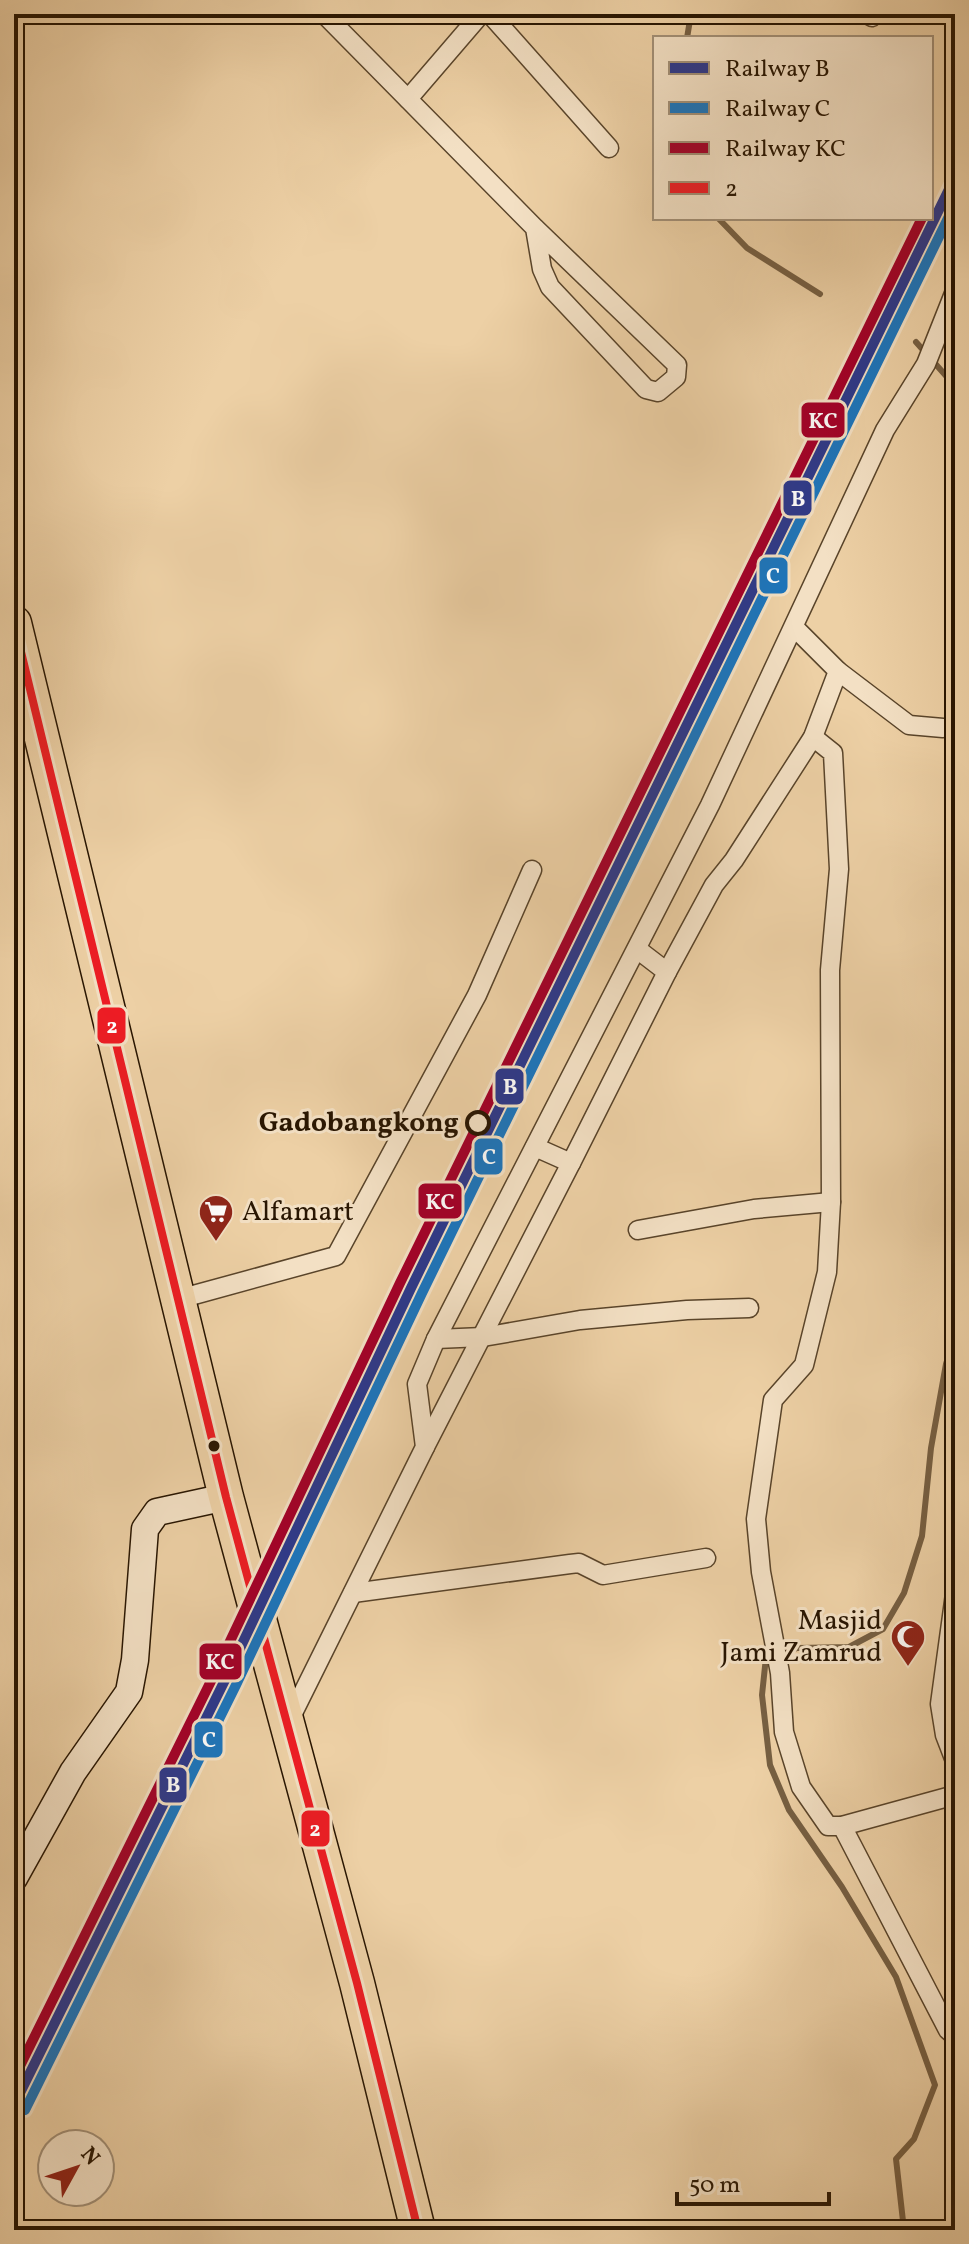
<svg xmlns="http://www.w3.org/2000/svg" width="969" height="2244" font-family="Vollkorn,serif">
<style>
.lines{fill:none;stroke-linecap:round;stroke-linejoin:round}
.stream{stroke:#765f42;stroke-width:6}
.street-casing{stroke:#59442a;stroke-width:21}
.secondary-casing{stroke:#281501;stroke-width:29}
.highway-casing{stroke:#281501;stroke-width:37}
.street{stroke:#f3e0c4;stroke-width:18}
.secondary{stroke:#f3e0c4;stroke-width:26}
.highway{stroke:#edd0a5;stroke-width:34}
.bus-1-casing{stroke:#f3e0c4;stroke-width:14}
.bus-1{stroke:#ed1c24;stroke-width:8}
.rail-1-casing{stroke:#f3e0c4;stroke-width:16}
.rail-2-casing{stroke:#f3e0c4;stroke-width:16}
.rail-3-casing{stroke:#f3e0c4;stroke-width:16}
.rail-1{stroke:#2d398b;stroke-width:10}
.rail-2{stroke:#1c75bc;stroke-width:10}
.rail-3{stroke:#a30028;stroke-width:10}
.stop-dot{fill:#f3e0c4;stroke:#281501;stroke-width:4}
.bus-dot{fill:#281501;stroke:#f3e0c4;stroke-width:3}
.labels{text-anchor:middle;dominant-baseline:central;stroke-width:6;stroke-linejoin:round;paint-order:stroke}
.stop-label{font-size:28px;font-weight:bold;fill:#281501;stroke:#f3e0c4;text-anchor:end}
.poi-label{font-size:28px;fill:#281501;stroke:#f3e0c4;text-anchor:start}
.line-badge{stroke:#f3e0c4;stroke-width:3}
.badge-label{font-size:22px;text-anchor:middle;font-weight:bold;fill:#fff}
</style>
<rect width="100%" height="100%" fill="#edd0a5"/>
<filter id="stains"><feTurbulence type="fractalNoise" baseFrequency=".0025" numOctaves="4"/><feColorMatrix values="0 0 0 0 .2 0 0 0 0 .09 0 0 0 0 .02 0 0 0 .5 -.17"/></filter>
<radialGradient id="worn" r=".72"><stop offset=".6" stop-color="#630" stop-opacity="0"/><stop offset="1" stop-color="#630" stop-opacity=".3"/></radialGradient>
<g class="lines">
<g class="stream">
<path d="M687 38 691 14"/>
<path d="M718 218 747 248 820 294"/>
<path d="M916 342 955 386"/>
<path d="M904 2230 896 2159 914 2139 935 2085 896 1977 842 1887 789 1810 770 1765 762 1695 766 1657 797 1648 849 1647 883 1629 904 1593 922 1536 931 1448 946 1364 955 1336"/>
</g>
<defs>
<g id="street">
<path d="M324 14 535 228 677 365 676 377 658 392 646 389 550 287 542 269 535 228"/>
<path d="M490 14 609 148"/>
<path d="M868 14 872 17"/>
<path d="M408 99 481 14"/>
<path d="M838 671 909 725 943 728"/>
<path d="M813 737 833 753 839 869 830 970 831 1202 827 1272 804 1365 773 1400 756 1519 761 1572 780 1673 784 1732 801 1787 828 1826H842L955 1795"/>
<path d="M667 972 714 885 734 860 813 737 838 671 794 627"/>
<path d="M571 1163 667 972 637 949"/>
<path d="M638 1230 754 1209 831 1202"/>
<path d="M179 1299 336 1256 477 995 532 870"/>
<path d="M436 1339 483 1337 580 1320 687 1310 749 1308"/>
<path d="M425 1447 571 1163 535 1147"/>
<path d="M353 1593 570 1564 579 1563 603 1575 706 1558"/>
<path d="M955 1594 940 1704 945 1735 955 1761"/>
<path d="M289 1721 425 1447 417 1384 436 1339 710 805 885 430 926 364 955 291"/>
<path d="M842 1826 948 2030 955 2036"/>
</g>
<path id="secondary" d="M14 1878 73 1772 129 1692 135 1660 145 1529 157 1512 226 1497"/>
<path id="highway" d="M14 623 226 1497 357 1983 418 2230"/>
</defs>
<use href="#street" class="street-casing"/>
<use href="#secondary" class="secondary-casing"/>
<use href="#highway" class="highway-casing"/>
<use href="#street" class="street"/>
<use href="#secondary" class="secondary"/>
<use href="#highway" class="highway"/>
<defs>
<path id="bus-1" d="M14 623 226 1497 357 1983 418 2230"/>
</defs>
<use href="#bus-1" class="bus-1-casing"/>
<use href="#bus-1" class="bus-1"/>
<defs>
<path id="rail-1" d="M14 2105 225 1680 411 1288 955 177"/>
<path id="rail-2" d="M25 2110 236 1685 422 1293 955 204"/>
<path id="rail-3" d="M14 2078 214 1675 400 1283 922 218"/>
</defs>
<use href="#rail-1" class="rail-1-casing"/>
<use href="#rail-2" class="rail-2-casing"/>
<use href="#rail-3" class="rail-3-casing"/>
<use href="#rail-1" class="rail-1"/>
<use href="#rail-2" class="rail-2"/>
<use href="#rail-3" class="rail-3"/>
</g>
<defs>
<symbol id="supermarket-pin" viewBox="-11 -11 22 30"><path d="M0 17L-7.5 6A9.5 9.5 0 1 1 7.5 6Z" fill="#8f2418" stroke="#f3e0c4"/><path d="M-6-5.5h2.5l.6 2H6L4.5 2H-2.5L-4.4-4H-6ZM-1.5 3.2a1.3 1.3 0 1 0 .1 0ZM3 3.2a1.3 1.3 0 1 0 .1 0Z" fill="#fff"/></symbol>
<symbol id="mosque-pin" viewBox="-11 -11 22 30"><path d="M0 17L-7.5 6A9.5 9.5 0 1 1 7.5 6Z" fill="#8f2418" stroke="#f3e0c4"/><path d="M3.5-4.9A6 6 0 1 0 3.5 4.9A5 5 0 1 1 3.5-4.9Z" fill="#fff"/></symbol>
</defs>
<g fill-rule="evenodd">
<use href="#supermarket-pin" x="196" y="1192" width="40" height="54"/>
<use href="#mosque-pin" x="888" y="1617" width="40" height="54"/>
</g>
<circle class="stop-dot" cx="478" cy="1123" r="11"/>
<circle class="bus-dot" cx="214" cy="1446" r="7"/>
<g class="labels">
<g class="stop-label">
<text x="459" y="1123">Gadobangkong</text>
</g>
<g class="poi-label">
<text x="242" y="1212">Alfamart</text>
<text x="882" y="1621" text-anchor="end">Masjid<tspan x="882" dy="32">Jami Zamrud</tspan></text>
</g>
</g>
<g class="line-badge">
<rect x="800" y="401" width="46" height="38" rx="8" fill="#a30028"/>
<rect x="782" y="479" width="31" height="38" rx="8" fill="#2d398b"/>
<rect x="758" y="556" width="31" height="39" rx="8" fill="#1c75bc"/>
<rect x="96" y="1006" width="31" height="39" rx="8" fill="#ed1c24"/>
<rect x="494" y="1067" width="31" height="39" rx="8" fill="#2d398b"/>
<rect x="473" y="1137" width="31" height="39" rx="8" fill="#1c75bc"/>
<rect x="417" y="1182" width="46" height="38" rx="8" fill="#a30028"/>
<rect x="198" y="1642" width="45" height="39" rx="8" fill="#a30028"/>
<rect x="193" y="1720" width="31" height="39" rx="8" fill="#1c75bc"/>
<rect x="158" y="1766" width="30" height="38" rx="8" fill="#2d398b"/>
<rect x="300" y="1809" width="31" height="39" rx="8" fill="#ed1c24"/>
</g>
<g class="badge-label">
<text x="823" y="428">KC</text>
<text x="798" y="506">B</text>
<text x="773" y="583">C</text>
<text x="112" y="1033">2</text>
<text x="510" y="1094">B</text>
<text x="489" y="1164">C</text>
<text x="440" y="1209">KC</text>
<text x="220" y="1669">KC</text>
<text x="209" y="1747">C</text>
<text x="173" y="1792">B</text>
<text x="315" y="1836">2</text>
</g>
<rect width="969" height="2244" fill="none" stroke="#edd0a5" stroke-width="48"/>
<rect x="16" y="16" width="937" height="2212" fill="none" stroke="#281501" stroke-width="4"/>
<rect x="24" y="24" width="921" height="2196" fill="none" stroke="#281501" stroke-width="2"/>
<rect x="653" y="36" width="280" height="184" fill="#f3e0c4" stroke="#a28f76" stroke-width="2"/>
<rect x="669" y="62" width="40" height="12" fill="#2d398b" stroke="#a28f76" stroke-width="2"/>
<text x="725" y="76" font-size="24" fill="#281501">Railway B</text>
<rect x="669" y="102" width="40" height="12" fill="#1c75bc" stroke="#a28f76" stroke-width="2"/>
<text x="725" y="116" font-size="24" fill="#281501">Railway C</text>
<rect x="669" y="142" width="40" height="12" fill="#a30028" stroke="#a28f76" stroke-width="2"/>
<text x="725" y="156" font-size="24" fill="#281501">Railway KC</text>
<rect x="669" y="182" width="40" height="12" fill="#ed1c24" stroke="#a28f76" stroke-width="2"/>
<text x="725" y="196" font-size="24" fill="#281501">2</text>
<g transform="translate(76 2168) rotate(50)"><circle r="38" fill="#f3e0c4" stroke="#a28f76" stroke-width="2"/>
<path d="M0-6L14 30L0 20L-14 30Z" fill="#8f2418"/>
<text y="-12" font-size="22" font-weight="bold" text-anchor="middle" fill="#281501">N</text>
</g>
<path d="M677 2192v12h152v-12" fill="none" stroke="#281501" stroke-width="4"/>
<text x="689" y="2192" font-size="24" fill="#281501" stroke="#f3e0c4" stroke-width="6" paint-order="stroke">50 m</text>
<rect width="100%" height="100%" filter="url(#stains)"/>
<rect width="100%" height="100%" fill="url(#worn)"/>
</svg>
